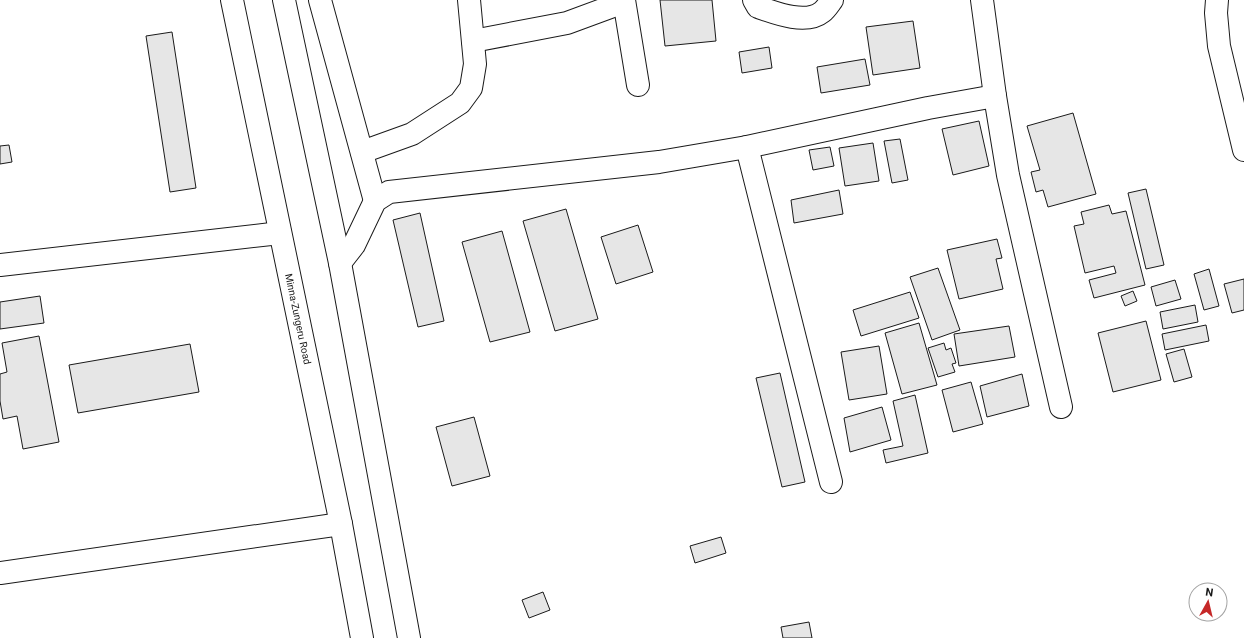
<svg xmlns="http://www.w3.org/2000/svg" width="1244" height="638" font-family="Roboto,sans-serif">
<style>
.building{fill:#e6e6e6;stroke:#1a1a1a}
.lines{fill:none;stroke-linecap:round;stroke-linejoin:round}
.minor-casing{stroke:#1a1a1a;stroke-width:24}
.major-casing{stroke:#1a1a1a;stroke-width:24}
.minor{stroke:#fff;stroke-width:22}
.major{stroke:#fff;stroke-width:22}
.labels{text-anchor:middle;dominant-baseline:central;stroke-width:3;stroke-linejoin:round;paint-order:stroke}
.street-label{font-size:10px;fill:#1a1a1a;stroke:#fff}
</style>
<rect width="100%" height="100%" fill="#fff"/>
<g class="building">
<path d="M660 0H712L716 41 665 46Z"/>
<path d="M913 21 920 68 873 75 866 27Z"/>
<path d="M172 32 196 188 170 192 146 36Z"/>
<path d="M769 47 772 68 742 73 739 52Z"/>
<path d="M865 59 870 85 821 93 817 67Z"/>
<path d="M1073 113 1096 194 1048 207 1043 190 1036 192 1031 172 1040 170 1027 126Z"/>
<path d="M979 121 989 166 953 175 942 129Z"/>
<path d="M900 139 908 180 892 183 884 141Z"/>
<path d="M873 143 879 181 845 186 839 148Z"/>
<path d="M9 145 12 162 0 164V146Z"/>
<path d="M830 147 834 166 813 170 809 150Z"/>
<path d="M1146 189 1164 265 1146 269 1128 193Z"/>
<path d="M839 190 843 214 794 223 791 200Z"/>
<path d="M1109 205 1112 214 1126 211 1145 285 1094 298 1089 280 1116 273 1114 266 1085 273 1074 226 1084 224 1081 212Z"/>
<path d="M566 209 598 319 555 331 523 221Z"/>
<path d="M420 213 444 321 418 327 393 220Z"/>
<path d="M638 225 653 272 616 284 601 237Z"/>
<path d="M502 231 530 332 490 342 462 242Z"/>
<path d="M997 239 1002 258 996 259 1003 289 959 299 947 250Z"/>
<path d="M938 268 960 330 932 340 910 277Z"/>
<path d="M1209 269 1219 306 1204 310 1194 274Z"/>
<path d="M1244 279V310L1232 313 1224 284Z"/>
<path d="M1175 280 1181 299 1156 306 1151 287Z"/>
<path d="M1133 291 1137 301 1125 306 1121 296Z"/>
<path d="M910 292 919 318 861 336 853 310Z"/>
<path d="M40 296 44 323 0 329V302Z"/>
<path d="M1195 305 1198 322 1163 329 1160 312Z"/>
<path d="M1146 321 1161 380 1113 392 1098 333Z"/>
<path d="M919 323 937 385 902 394 885 333Z"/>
<path d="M1206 325 1209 341 1165 350 1162 334Z"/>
<path d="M1009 326 1015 357 959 366 954 334Z"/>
<path d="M39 336 59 442 23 449 17 416 3 419 0 401V374L7 372 2 343Z"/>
<path d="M944 343 946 350 951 348 956 363 952 364 955 372 938 377 928 348Z"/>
<path d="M190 344 199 392 78 413 69 365Z"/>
<path d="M879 346 887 394 849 400 841 352Z"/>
<path d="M1184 349 1192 377 1174 382 1166 354Z"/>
<path d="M780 373 805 482 782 487 756 378Z"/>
<path d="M1022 374 1029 406 987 417 980 386Z"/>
<path d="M971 382 983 424 953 432 942 390Z"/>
<path d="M915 395 928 453 886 463 883 450 903 446 893 401Z"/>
<path d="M882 407 891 440 850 452 844 418Z"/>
<path d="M474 417 490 476 452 486 436 427Z"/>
<path d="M721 537 726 553 695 563 690 546Z"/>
<path d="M543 592 550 610 529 618 522 600Z"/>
<path d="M809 622 812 638H783L781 627Z"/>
</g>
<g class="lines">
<defs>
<g id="minor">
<path d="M320 0 375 201"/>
<path d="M624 0 638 85"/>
<path d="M754 0 758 7C775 13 806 25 822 12 826 9 829 4 832 0"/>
<path d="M982 0 995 96 1008 175 1061 407"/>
<path d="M1217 0 1216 13 1219 46 1244 150"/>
<path d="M473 41 567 23 624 2"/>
<path d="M747 147 831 482"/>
<path d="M362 152 412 134 460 103 471 88 475 64 469 0"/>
<path d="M340 263 354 245 375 201 389 192 659 162 747 147 928 108 995 96"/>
<path d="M0 265 280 233"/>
<path d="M0 573 341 524"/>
</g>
<g id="major">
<path d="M232 0 341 524 362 638"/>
<path d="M284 0 340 263 409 638"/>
</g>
</defs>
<use href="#minor" class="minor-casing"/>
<use href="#major" class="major-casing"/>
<use href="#minor" class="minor"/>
<use href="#major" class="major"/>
</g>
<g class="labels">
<g class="street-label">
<text transform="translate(298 319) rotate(78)">Minna-Zungeru Road</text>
</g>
</g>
<g transform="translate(1208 602) rotate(8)"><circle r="19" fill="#ffffff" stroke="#a3a3a3"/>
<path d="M0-3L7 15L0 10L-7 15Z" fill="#c62828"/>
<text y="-6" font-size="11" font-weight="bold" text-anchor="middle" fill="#1a1a1a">N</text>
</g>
</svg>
